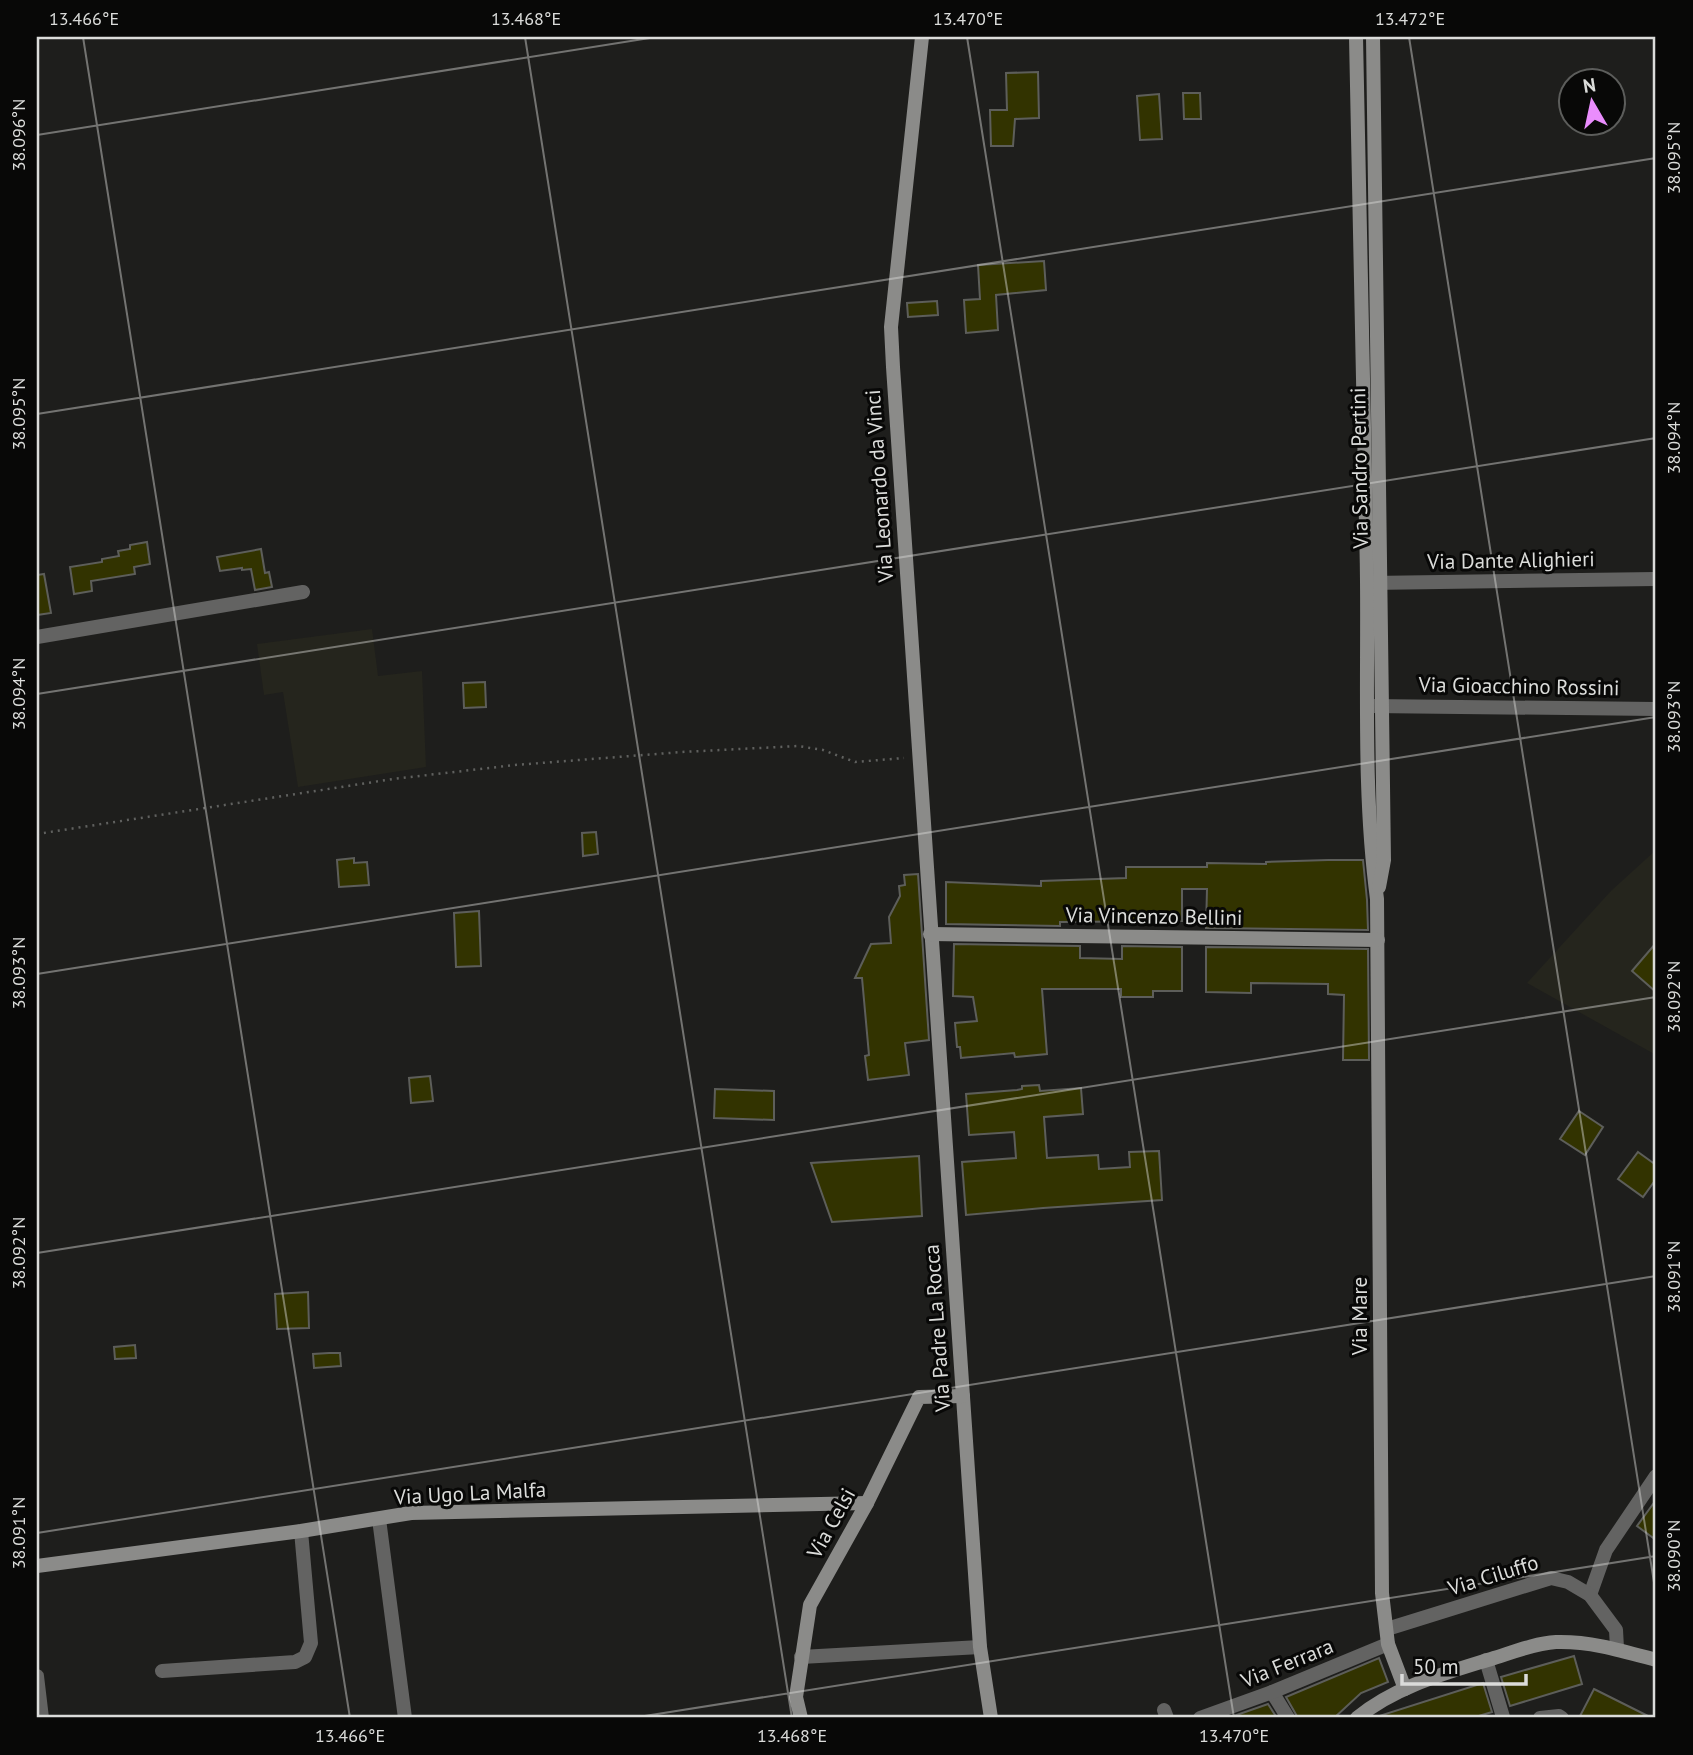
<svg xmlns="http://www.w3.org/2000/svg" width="1693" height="1755" font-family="'PT Sans',sans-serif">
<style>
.built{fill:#25251d}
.building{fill:#323300;stroke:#5d5e5a;stroke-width:2}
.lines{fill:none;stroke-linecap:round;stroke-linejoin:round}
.path{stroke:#60615f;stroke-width:2.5;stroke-dasharray:2 5;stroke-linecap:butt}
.street{stroke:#636362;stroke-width:14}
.secondary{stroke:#8b8b89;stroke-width:14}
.ticks{fill:none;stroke:#dbdcda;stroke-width:2;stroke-opacity:0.45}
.labels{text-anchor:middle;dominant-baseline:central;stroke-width:6;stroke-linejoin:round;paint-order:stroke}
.street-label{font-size:21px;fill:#dbdcda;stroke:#080807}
.neatline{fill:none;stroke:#dbdcda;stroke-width:2.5}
.ticks-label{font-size:18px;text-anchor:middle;fill:#dbdcda}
</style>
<rect width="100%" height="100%" fill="#1e1e1c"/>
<g class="built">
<path d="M372 629 378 676 422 671 426 767 298 787 283 692 264 695 257 644Z"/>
<path d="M1656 850V1055L1527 983 1611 891Z"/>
</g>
<g class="building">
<path d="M1038 72 1039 118 1015 119 1013 146H991L990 110H1007L1006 73Z"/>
<path d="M1183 93H1200L1201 119H1184Z"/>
<path d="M1159 94 1162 139 1140 140 1137 96Z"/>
<path d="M1044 261 1046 290 996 295 998 330 966 333 964 300 980 299 978 265Z"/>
<path d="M937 301 938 315 908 317 907 303Z"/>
<path d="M147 542 150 564 134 567 135 574 91 581 92 591 74 594 70 567 102 562V559L119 556 118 551 130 549V545Z"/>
<path d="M261 549 265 573 269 572 272 587 255 590 251 569 242 570V568L220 571 217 557Z"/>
<path d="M44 574 51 613 37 615V575Z"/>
<path d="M485 682 486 707 464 708 463 683Z"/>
<path d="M596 832 598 854 583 856 582 833Z"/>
<path d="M354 858V863L367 862 369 885 339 887 337 860Z"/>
<path d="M1328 860H1363L1367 900 1368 930 1206 928 1207 889H1182V921L1060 922V926L946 924V882L1041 886V881L1126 878V867H1207V863L1266 864V862Z"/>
<path d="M918 874 929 1040 905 1043 909 1075 868 1080 865 1056 869 1055 862 978H855L871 944 891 943 889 917 900 896 899 886 905 885 904 875Z"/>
<path d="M479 911 481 966 456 967 454 913Z"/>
<path d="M1656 943V992L1632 971Z"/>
<path d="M954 944 1080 946V958L1122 959V946L1182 947V991H1153V997H1121V989H1042L1047 1054 1015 1057 1014 1053 961 1058 960 1047H957L955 1023 977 1021 973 997 953 996Z"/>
<path d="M1206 947 1368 949 1369 1060H1343L1344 995 1328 994V984L1251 983V993L1206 992Z"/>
<path d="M430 1076 433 1101 411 1103 409 1078Z"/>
<path d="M1039 1085 1040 1091 1081 1088 1083 1114 1044 1117 1047 1158 1098 1155 1099 1169 1130 1167 1129 1152 1159 1151 1162 1200 1043 1208 966 1215 962 1162 1016 1158 1014 1132 969 1135 966 1094 1017 1090 1022 1089V1086Z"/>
<path d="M715 1089 774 1091V1120L714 1118Z"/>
<path d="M1579 1111 1603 1127 1585 1155 1560 1139Z"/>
<path d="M1638 1152 1656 1165V1179L1643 1197 1618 1179Z"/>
<path d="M919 1156 922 1216 832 1222 811 1163Z"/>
<path d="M308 1292 309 1328 277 1329 275 1294Z"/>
<path d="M135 1345 136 1358 115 1359 114 1347Z"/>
<path d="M329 1353H340L341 1366 314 1368 313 1354Z"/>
<path d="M1656 1500V1540L1637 1526Z"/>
<path d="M1574 1656 1582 1684 1510 1706 1501 1677Z"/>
<path d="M1379 1658 1388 1682 1361 1693 1334 1718H1298L1286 1697Z"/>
<path d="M1483 1683 1492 1712 1472 1718H1380L1379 1716Z"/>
<path d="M1594 1689 1652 1718H1579Z"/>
<path d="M1268 1704 1277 1718H1228Z"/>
</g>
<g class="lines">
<g class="path">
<path d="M37 834 393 779 515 765 682 752 798 746 823 750 855 762 904 758"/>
<path d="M1653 1718 1656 1710"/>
</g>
<g class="street">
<path d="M1371 583 1656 579"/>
<path d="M37 637 303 592"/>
<path d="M1371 706 1656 709"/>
<path d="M379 1519 405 1718"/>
<path d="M1590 1595 1606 1550 1656 1476"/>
<path d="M1387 1629 1551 1578 1568 1582 1590 1595 1616 1630 1617 1648"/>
<path d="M801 1657 980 1647"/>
<path d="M1486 1660 1503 1717"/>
<path d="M162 1671 295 1662 305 1657 311 1643 301 1531"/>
<path d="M37 1676 42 1718"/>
<path d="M1272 1692 1288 1718"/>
<path d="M1164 1710 1167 1718"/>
<path d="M1200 1718 1272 1692 1388 1644"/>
<path d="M1540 1718 1559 1716 1562 1718"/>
</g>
<g class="secondary">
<path d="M922 37 891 327 893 367 980 1647 991 1718"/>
<path d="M1356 37C1360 218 1365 400 1367 582 1368 687 1363 794 1377 899L1382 1593 1388 1644 1405 1689"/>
<path d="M1373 37 1384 860 1379 887"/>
<path d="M930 934 1378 940"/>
<path d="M37 1566 301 1531 411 1513 867 1503"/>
<path d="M801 1718 796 1697 810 1605 867 1503 919 1397 963 1396"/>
<path d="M1357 1718C1396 1686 1446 1673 1494 1658 1513 1652 1536 1643 1556 1642 1591 1641 1623 1651 1656 1660"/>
</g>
</g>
<path class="ticks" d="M83 37 350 1718M525 37 792 1718M967 37 1234 1718M1409 37 1656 1595M37 135 656 37M37 414 1656 158M37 694 1656 438M37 974 1656 717M37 1253 1656 997M37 1533 1656 1276M632 1718 1656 1556"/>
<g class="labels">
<g class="street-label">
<text transform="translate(1359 468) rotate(-91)">Via Sandro Pertini</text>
<text transform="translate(879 486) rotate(-94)">Via Leonardo da Vinci</text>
<text transform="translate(1511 560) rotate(-1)">Via Dante Alighieri</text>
<text transform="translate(1519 686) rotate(1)">Via Gioacchino Rossini</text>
<text transform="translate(1154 916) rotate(1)">Via Vincenzo Bellini</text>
<text transform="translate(1359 1316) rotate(-90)">Via Mare</text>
<text transform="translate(937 1328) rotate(-94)">Via Padre La Rocca</text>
<text transform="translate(470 1493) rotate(-3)">Via Ugo La Malfa</text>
<text transform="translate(831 1523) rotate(-61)">Via Celsi</text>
<text transform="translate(1493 1575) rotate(-17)">Via Ciluffo</text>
<text transform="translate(1287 1663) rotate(-22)">Via Ferrara</text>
</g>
</g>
<rect width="1693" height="1755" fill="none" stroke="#080807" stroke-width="77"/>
<g transform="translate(1592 102) rotate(351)"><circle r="33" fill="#080807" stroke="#5c5d5b" stroke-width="2"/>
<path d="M0-5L12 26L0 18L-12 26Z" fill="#ea8dfd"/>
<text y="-10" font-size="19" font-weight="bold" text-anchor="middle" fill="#dbdcda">N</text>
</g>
<path d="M1402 1674v10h124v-10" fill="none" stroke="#dbdcda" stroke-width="3.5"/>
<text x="1413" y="1674" font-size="21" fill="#dbdcda" stroke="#080807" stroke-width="5" paint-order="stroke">50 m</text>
<rect x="38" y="38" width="1616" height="1678" class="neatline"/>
<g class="ticks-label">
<text x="84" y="25">13.466°E</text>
<text x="526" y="25">13.468°E</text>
<text x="968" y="25">13.470°E</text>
<text x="1410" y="25">13.472°E</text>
<text transform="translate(19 135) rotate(-90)" y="6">38.096°N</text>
<text transform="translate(1674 158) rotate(-90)" y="6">38.095°N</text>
<text transform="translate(19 414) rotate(-90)" y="6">38.095°N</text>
<text transform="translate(1674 438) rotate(-90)" y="6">38.094°N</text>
<text transform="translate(19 694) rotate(-90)" y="6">38.094°N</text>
<text transform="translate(1674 717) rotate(-90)" y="6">38.093°N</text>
<text transform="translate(19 973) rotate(-90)" y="6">38.093°N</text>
<text transform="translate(1674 997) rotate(-90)" y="6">38.092°N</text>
<text transform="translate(19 1253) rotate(-90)" y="6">38.092°N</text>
<text transform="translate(1674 1277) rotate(-90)" y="6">38.091°N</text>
<text transform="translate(19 1533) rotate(-90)" y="6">38.091°N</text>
<text transform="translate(1674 1556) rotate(-90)" y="6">38.090°N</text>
<text x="350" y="1742">13.466°E</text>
<text x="792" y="1742">13.468°E</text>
<text x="1234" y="1742">13.470°E</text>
</g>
</svg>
